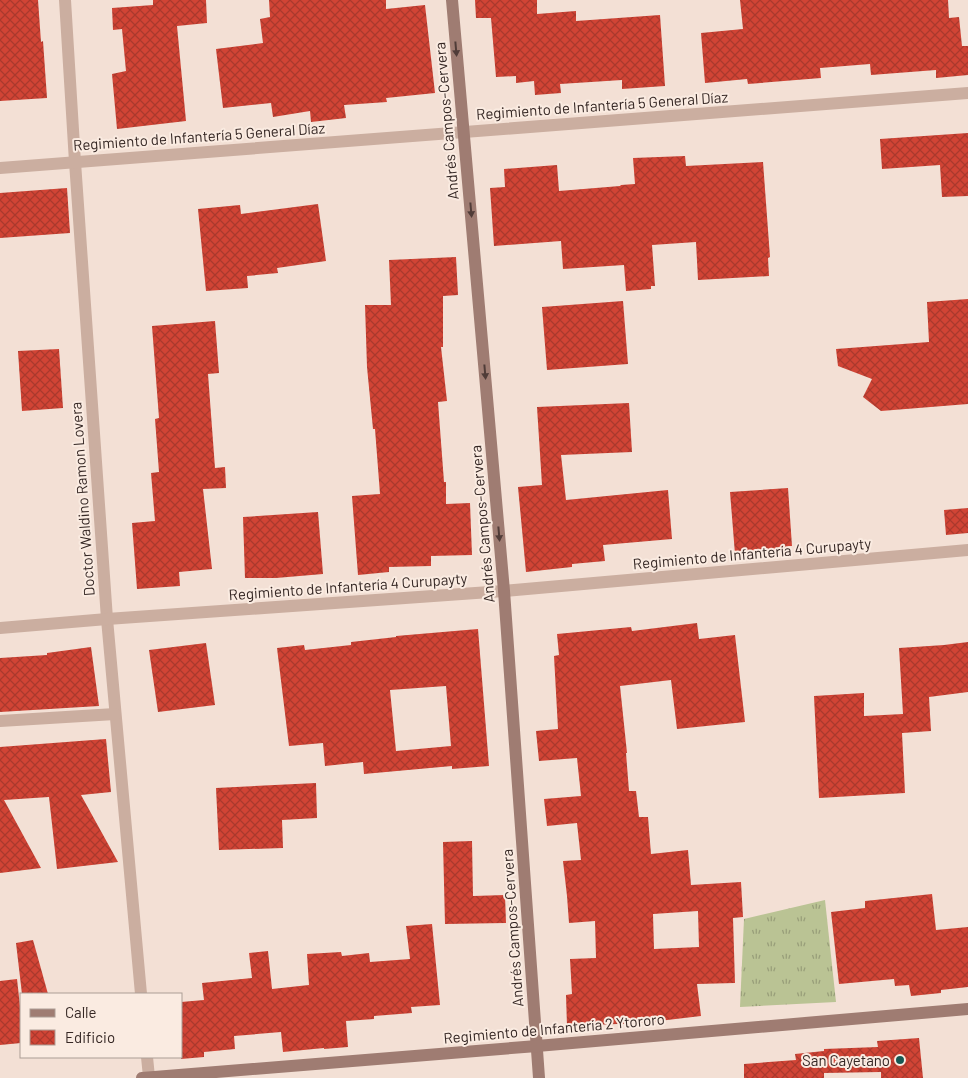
<svg xmlns="http://www.w3.org/2000/svg" width="968" height="1078" font-family="Barlow,sans-serif">
<style>
.grass{fill:url(#grass-tufts)}
.building{fill:url(#building-cross-hatch);fill-rule:evenodd}
.lines{fill:none;stroke-linecap:round;stroke-linejoin:round}
.street{stroke:#cbaea0;stroke-width:12}
.secondary{stroke:#9f7c72;stroke-width:12}
.oneway{fill:#503c38}
.poi-dot{fill:#165954;stroke:#faebe1;stroke-width:2}
.labels{text-anchor:middle;dominant-baseline:central;stroke-width:4;stroke-linejoin:round;paint-order:stroke}
.street-label{font-size:15px;fill:#352724;stroke:#faebe1}
.poi-label{font-size:15px;fill:#352724;stroke:#faebe1;text-anchor:end}
</style>
<defs>
<pattern id="grass-tufts" width="24" height="20" patternUnits="userSpaceOnUse" patternTransform="scale(1.25)"><rect width="24" height="20" fill="#bac394"/><path d="M3 7l-1-3M5 7V3M7 7l1-3M15 17l-1-3M17 17v-4M19 17l1-3" fill="none" stroke="#989e79"/></pattern>
<pattern id="building-cross-hatch" width="8" height="8" patternUnits="userSpaceOnUse" patternTransform="scale(1.25)"><rect width="8" height="8" fill="#d14435"/><path d="M0 0l8 8M0 8l8-8" fill="none" stroke="#aa392d"/></pattern>
</defs>
<rect width="100%" height="100%" fill="#f3e0d5"/>
<path class="grass" d="M825 900 836 1002 740 1007 744 919Z"/>
<g class="building">
<path d="M0 0H38L41 42 43 41 47 98 0 101Z"/>
<path d="M153 0H206L207 23 177 26 186 121 117 129 112 74 126 71 122 29 113 30 112 8 153 5Z"/>
<path d="M269 0H386V9L425 5 435 93 386 98 387 102 344 105 346 118 311 122 310 111 273 117 271 103 223 108 216 49 263 43 260 19 270 17Z"/>
<path d="M475 0H537V14L576 11V21L660 15 665 86 622 89V80L560 84 561 93 535 95 534 81 516 83V76L496 77 491 18H476Z"/>
<path d="M740 0H948L949 18 959 17 962 46H968V75L936 78V70L871 75 870 64 820 68 821 78 748 84 747 79 705 83 701 33 743 29Z"/>
<path d="M968 133V196L942 197 940 165 882 169 880 139Z"/>
<path d="M685 156 686 166 763 162 770 257 768 258 769 276 698 280 696 242 652 245 655 286H651V289L626 291 624 265 563 269 561 241 494 246 490 188 505 187 504 169 557 165 559 191 620 186 621 185 635 184 633 158Z"/>
<path d="M67 188 70 233 0 238V193Z"/>
<path d="M318 204 326 261 277 268 278 273 247 276 248 288 206 291 198 209 240 205 241 214Z"/>
<path d="M456 257 458 295 443 296V347H441L447 401 438 402 444 482H446V504L470 503 472 555 431 556V566L389 567V572L358 575 352 496 380 494 375 429H373L367 367 365 305H391L389 260Z"/>
<path d="M968 299V404L881 411 863 397 872 379 838 366 836 349 929 342 927 302Z"/>
<path d="M623 301 628 364 547 370 542 307Z"/>
<path d="M215 321 219 373 208 374 215 468 225 467 226 488 203 489 212 569 179 572 180 586 137 589 132 523 155 521 151 473 159 472 155 419 159 418 152 326Z"/>
<path d="M59 349 63 408 22 411 18 351Z"/>
<path d="M629 403 632 452 561 455 566 500 668 490 672 539 603 545 605 561 572 564V567L526 572 518 487 542 485 537 407Z"/>
<path d="M788 488 792 546H788L789 550 735 554 730 492Z"/>
<path d="M968 508V533L946 535 944 510Z"/>
<path d="M318 512 323 574 276 578H245L243 517Z"/>
<path d="M697 623 699 639 735 635 745 722 677 729 671 680 620 686 627 753H626L629 791H636L639 817H648L651 854 688 850 691 885 741 882 743 917 733 918 735 983 697 984 701 1016 642 1023 567 1026 566 995 572 994 570 959 596 958 595 921 569 923 567 896 563 861 581 860 577 823 547 826 544 799 581 796 577 758 539 761 536 731 558 729 554 656 559 655 557 634 631 627 632 631ZM698 911 699 947 654 949 653 914Z"/>
<path d="M478 629 489 766 452 769V766L364 774 363 762 325 766 323 743 289 746 277 648 304 645 305 650 351 645V642L396 637V636ZM446 686 451 746 396 751 390 690Z"/>
<path d="M968 642V692L929 697 931 731 902 733 905 793 819 798 814 696 864 693V716L903 714 899 648 944 645Z"/>
<path d="M206 643 215 705 158 712 149 650Z"/>
<path d="M91 647 99 706 0 712V658L47 655V653Z"/>
<path d="M106 739 111 792 81 795 118 862 57 869 49 797 4 800 41 868 0 873V747Z"/>
<path d="M316 783 317 818 282 820 283 848 219 850 216 788Z"/>
<path d="M472 841 473 896 505 895 506 923 445 924 443 842Z"/>
<path d="M932 894 936 930 968 927V987L941 990V993L911 996 909 985 895 986 894 979 839 984 831 912 865 908V901Z"/>
<path d="M432 924 440 1005 411 1007 412 1013 374 1016V1019L346 1021 348 1047 324 1049V1048L283 1052 281 1032 234 1036 235 1049 204 1052V1057L181 1059V1002L204 1000 202 983 252 978 249 953 268 951 272 989 309 985 307 954 341 952 342 956 369 953 370 962 410 959 406 926Z"/>
<path d="M33 940 48 994H22L16 943Z"/>
<path d="M17 979 21 1015V1043L0 1045V981Z"/>
<path d="M919 1038 923 1078H881V1072L824 1073V1078H744V1064L796 1060 795 1054 824 1051V1049L878 1047 877 1041Z"/>
</g>
<g class="lines">
<g class="street">
<path d="M65 0 75 162 107 619 141 994"/>
<path d="M0 168 968 93"/>
<path d="M0 628 107 619 504 591 968 550"/>
<path d="M0 721 115 714"/>
<path d="M147 1057 149 1077"/>
</g>
<g class="secondary">
<path d="M452 0 504 591 539 1078"/>
<path d="M142 1078 537 1046 968 1009"/>
</g>
</g>
<defs><path id="oneway-solid" d="M-6-.8H1V-3.2L6.5 0L1 3.2V.8H-6Z" transform="scale(1.25)"/></defs>
<g class="oneway">
<use href="#oneway-solid" transform="translate(456 49) rotate(85)"/>
<use href="#oneway-solid" transform="translate(471 210) rotate(85)"/>
<use href="#oneway-solid" transform="translate(485 372) rotate(85)"/>
<use href="#oneway-solid" transform="translate(499 534) rotate(85)"/>
</g>
<circle class="poi-dot" cx="900" cy="1060" r="5"/>
<g class="labels">
<g class="street-label">
<text transform="translate(602 105) rotate(-4)">Regimiento de Infantería 5 General Díaz</text>
<text transform="translate(446 121) rotate(-95)">Andrés Campos-Cervera</text>
<text transform="translate(199 136) rotate(-4)">Regimiento de Infantería 5 General Díaz</text>
<text transform="translate(82 499) rotate(-94)">Doctor Waldino Ramon Lovera</text>
<text transform="translate(482 524) rotate(-95)">Andrés Campos-Cervera</text>
<text transform="translate(752 553) rotate(-5)">Regimiento de Infantería 4 Curupayty</text>
<text transform="translate(348 586) rotate(-4)">Regimiento de Infantería 4 Curupayty</text>
<text transform="translate(512 928) rotate(-94)">Andrés Campos-Cervera</text>
<text transform="translate(554 1028) rotate(-5)">Regimiento de Infantería 2 Ytororo</text>
</g>
<g class="poi-label">
<text x="890" y="1060">San Cayetano</text>
</g>
</g>
<rect x="20" y="993" width="162" height="65" fill="#faebe1" stroke="#ab9d95"/>
<rect x="30" y="1009" width="25" height="8" fill="#9f7c72" stroke="#ab9d95"/>
<text x="65" y="1018" font-size="15" fill="#352724">Calle</text>
<rect x="30" y="1030" width="25" height="15" fill="url(#building-cross-hatch)" stroke="#ab9d95"/>
<text x="65" y="1043" font-size="15" fill="#352724">Edificio</text>
</svg>
